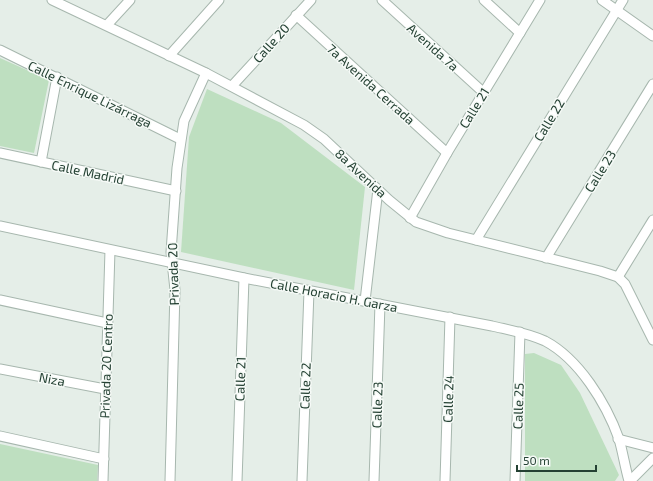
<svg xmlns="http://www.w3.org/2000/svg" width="653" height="481" font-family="'Exo 2',sans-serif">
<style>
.green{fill:#bedfc0}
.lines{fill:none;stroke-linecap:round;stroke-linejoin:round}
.minor-casing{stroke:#a7b7ae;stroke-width:11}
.minor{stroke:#fff;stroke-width:9}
.labels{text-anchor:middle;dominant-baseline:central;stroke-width:3;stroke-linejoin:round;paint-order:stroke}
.street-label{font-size:13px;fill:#244133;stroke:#f6faf7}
</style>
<rect width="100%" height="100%" fill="#e5eee8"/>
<g class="green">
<path d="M0 58 49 80 34 153 0 146Z"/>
<path d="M207 89 281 123 365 187 354 290 181 252 189 137Z"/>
<path d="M534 353 561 365 580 393 619 475 615 481H525V354Z"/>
<path d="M0 444 98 465 97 481H0Z"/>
</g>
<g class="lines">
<defs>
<g id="minor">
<path d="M52 0 206 73 304 125 324 139 389 200 416 222 448 233 600 271 618 277 625 284 653 340"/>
<path d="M382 0 484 93"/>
<path d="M484 0 520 33"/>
<path d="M602 0 653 36"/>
<path d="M296 15 447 153"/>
<path d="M107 25 130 0"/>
<path d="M0 50 180 139"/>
<path d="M169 56 219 0"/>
<path d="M232 86 311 0"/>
<path d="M0 153 176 191"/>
<path d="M41 162 57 77"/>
<path d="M410 218 447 153 540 0"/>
<path d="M0 226 244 278 492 326C509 330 528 333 545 341 579 359 606 403 619 439 623 453 625 467 629 481"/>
<path d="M476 240 623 0"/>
<path d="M546 258 653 84"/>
<path d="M618 277 653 220"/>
<path d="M0 300 107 323"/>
<path d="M365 301 378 189"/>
<path d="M0 369 105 389"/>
<path d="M0 436 104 459"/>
<path d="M618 439 653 448"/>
<path d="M103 481 110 250"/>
<path d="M170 481 175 290 171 252 177 168 184 121 206 73"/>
<path d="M237 481 244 278"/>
<path d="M302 481 309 291"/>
<path d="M374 481 380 304"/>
<path d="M445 481 450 317"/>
<path d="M515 481 520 332"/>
<path d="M630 481 653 458"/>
</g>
</defs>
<use href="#minor" class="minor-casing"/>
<use href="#minor" class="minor"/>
</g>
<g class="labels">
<g class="street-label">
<text transform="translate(271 43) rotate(-48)">Calle 20</text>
<text transform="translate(433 47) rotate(42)">Avenida 7a</text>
<text transform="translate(371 84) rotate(42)">7a Avenida Cerrada</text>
<text transform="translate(90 94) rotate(26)">Calle Enrique Lizárraga</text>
<text transform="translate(474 108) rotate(-58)">Calle 21</text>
<text transform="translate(549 120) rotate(-59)">Calle 22</text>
<text transform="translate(600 171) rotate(-58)">Calle 23</text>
<text transform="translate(88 172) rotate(12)">Calle Madrid</text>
<text transform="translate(361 173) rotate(43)">8a Avenida</text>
<text transform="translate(173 274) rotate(-92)">Privada 20</text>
<text transform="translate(334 295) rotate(11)">Calle Horacio H. Garza</text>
<text transform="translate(106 366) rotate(-88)">Privada 20 Centro</text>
<text transform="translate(52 379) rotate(11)">Niza</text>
<text transform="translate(240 379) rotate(-88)">Calle 21</text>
<text transform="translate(305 386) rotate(-88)">Calle 22</text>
<text transform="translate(448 399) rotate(-88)">Calle 24</text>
<text transform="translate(377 405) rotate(-88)">Calle 23</text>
<text transform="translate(518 406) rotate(-88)">Calle 25</text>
</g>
</g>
<path d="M517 465v6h79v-6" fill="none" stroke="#244133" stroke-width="2"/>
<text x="523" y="465" font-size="12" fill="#244133" stroke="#f6faf7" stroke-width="3" paint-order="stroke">50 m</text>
</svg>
